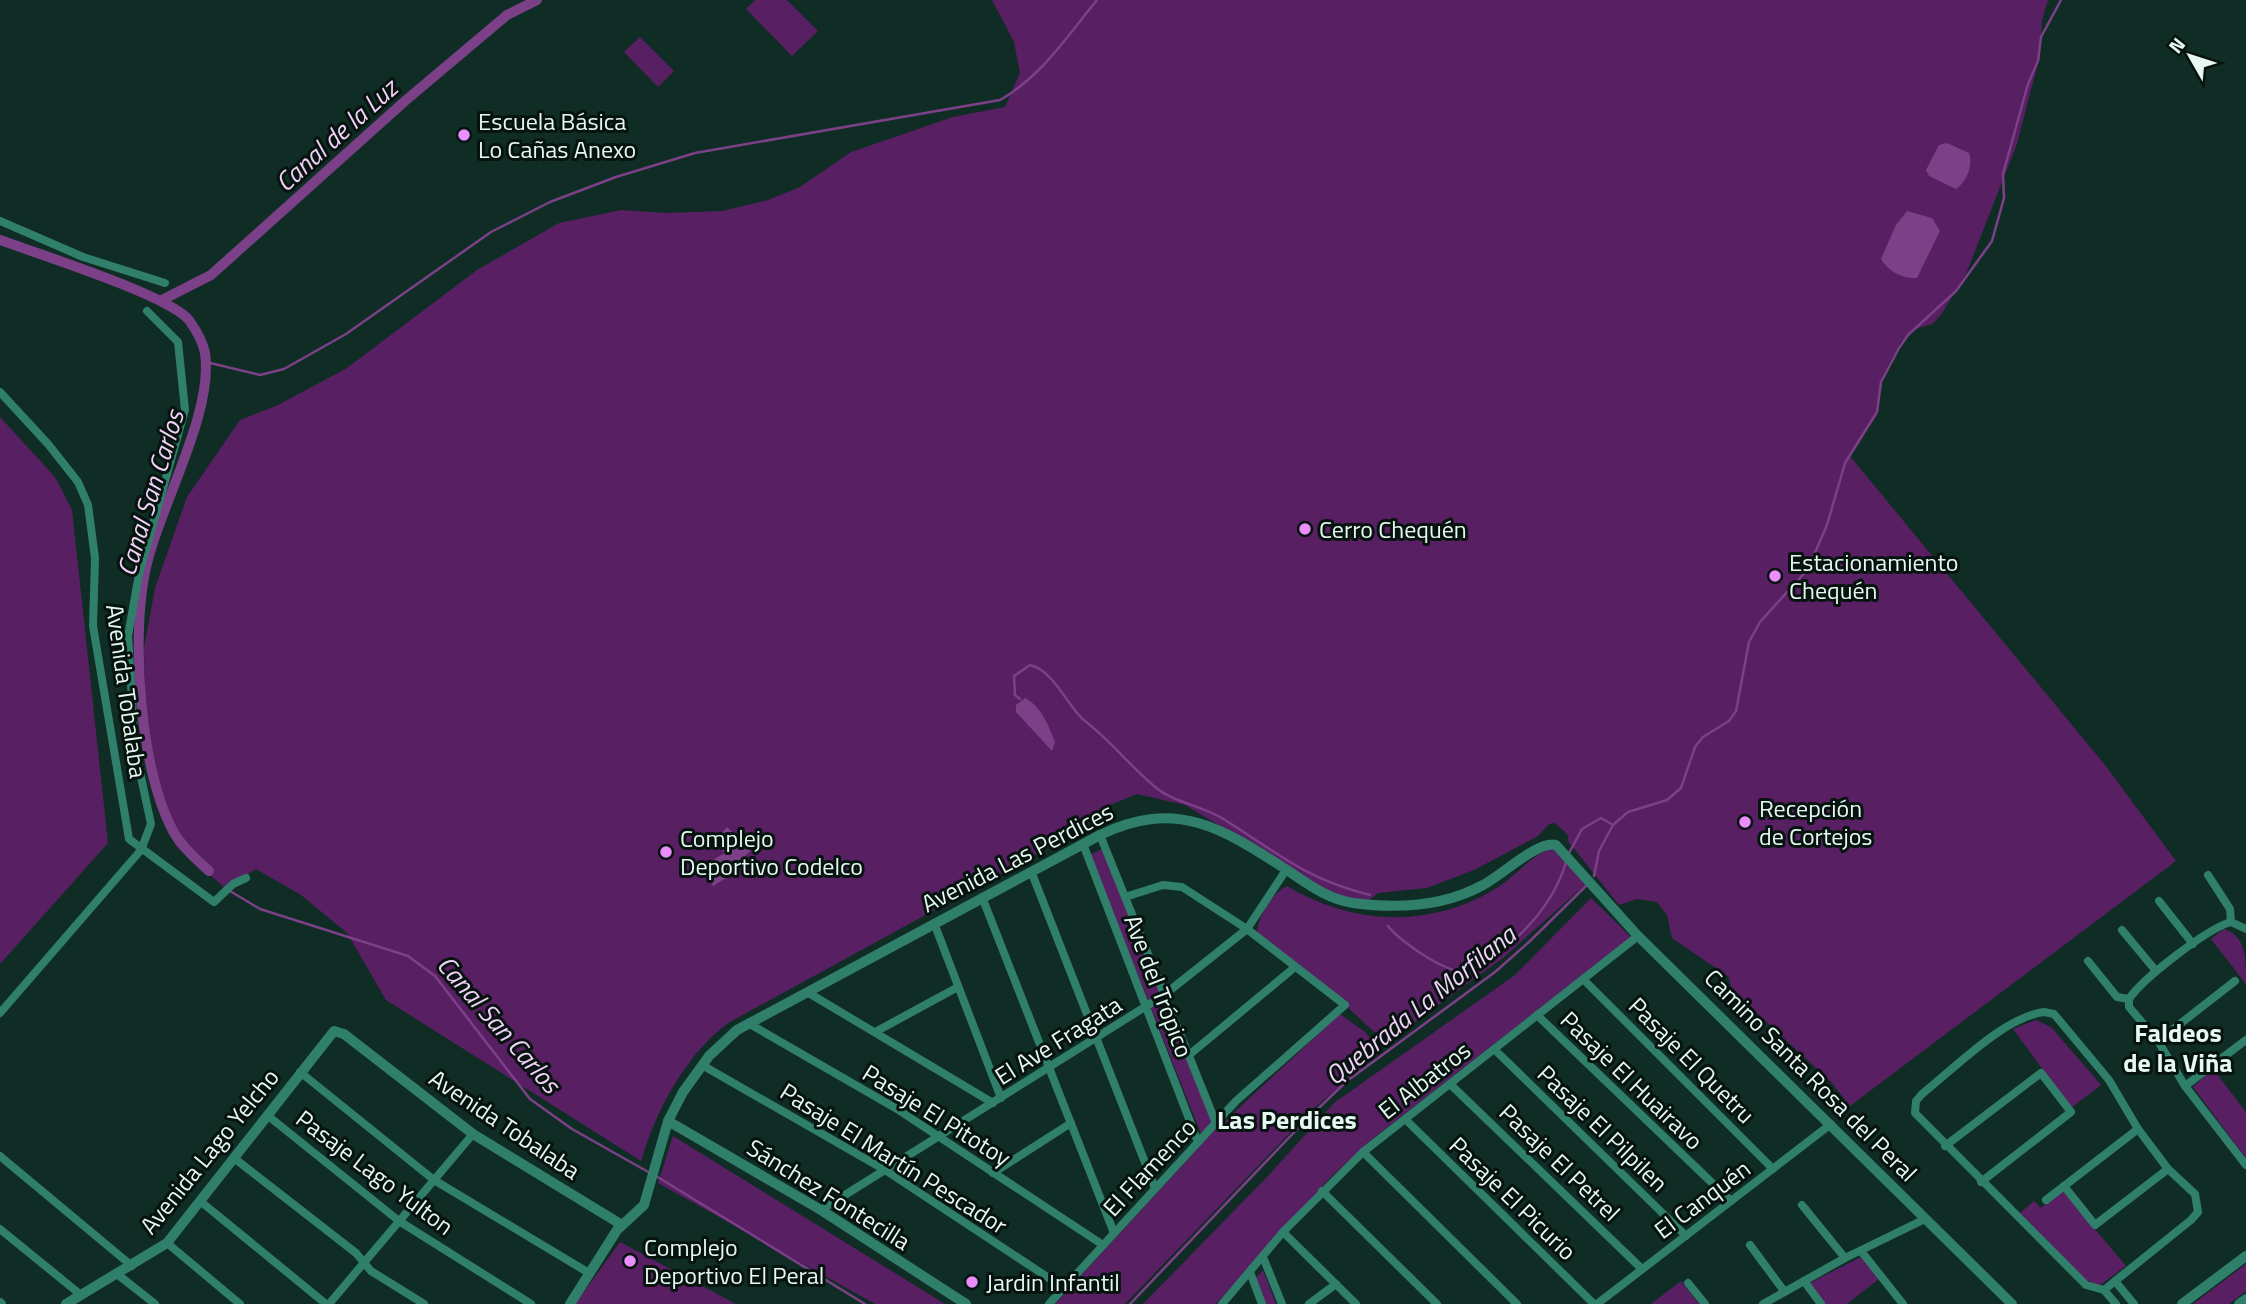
<svg xmlns="http://www.w3.org/2000/svg" width="2246" height="1304" font-family="'Titillium Web',sans-serif">
<style>
.green{fill:#581f63}
.water{fill:#7c4088}
.lines{fill:none;stroke-linecap:round;stroke-linejoin:round}
.stream{stroke:#7c4088;stroke-width:2.5}
.canal{stroke:#7c4088;stroke-width:10}
.minor{stroke:#2f7f6a;stroke-width:8}
.tertiary{stroke:#2f7f6a;stroke-width:10}
.poi-dot{fill:#ea8dfd;stroke:#07130f;stroke-width:2.5}
.labels{text-anchor:middle;dominant-baseline:central;stroke-width:6;stroke-linejoin:round;paint-order:stroke}
.poi-label{font-size:24px;fill:#e7f8f2;stroke:#07130f;text-anchor:start}
.street-label{font-size:24px;fill:#e7f8f2;stroke:#07130f}
.water-label{font-size:26px;font-style:italic;fill:#f3d2fa;stroke:#07130f}
.neighbourhood-label{font-size:26px;font-weight:bold;fill:#e7f8f2;stroke:#07130f}
</style>
<rect width="100%" height="100%" fill="#102d25"/>
<g class="green">
<path d="M755 0H787L818 31 792 56 746 9Z"/>
<path d="M992 0H2048L2042 20 2039 59 2017 144 1966 274 1941 315 1932 324 1912 330 1900 343 1883 375 1875 418 1849 455 2105 765 2176 861 1850 1106 1832 1083 1731 989 1729 977 1672 938 1667 915 1657 902 1637 899 1619 905 1568 841V835L1555 823 1549 824 1538 836 1474 870 1427 888 1378 893 1365 904 1330 892 1185 805 1137 794 1098 810 1077 832 728 1023C684 1057 657 1109 641 1161L386 1000 347 933 301 895 256 869 225 888 176 846 160 809 146 761 144 648 155 588 187 497 240 420 278 405 347 368 477 270 559 223 621 210 666 213 722 211 768 200 800 187 851 152 953 117 1005 107 1020 73 1014 42Z"/>
<path d="M640 37 674 71 658 87 624 52Z"/>
<path d="M0 417 55 477 72 510 108 843 0 964Z"/>
<path d="M1104 848 1214 1123 1202 1136 1090 855Z"/>
<path d="M1552 848 1586 884 1503 958 1386 1043 1345 1005 1257 935C1256 919 1272 893 1287 886 1354 926 1433 929 1500 886 1517 874 1532 855 1552 848Z"/>
<path d="M1591 898 1631 937 1371 1140 1330 1178 1216 1304H1143L1268 1176 1334 1103 1515 975Z"/>
<path d="M2224 929C2246 936 2246 958 2246 984L2211 939Z"/>
<path d="M1340 1014 1365 1032 1382 1051 1314 1108 1125 1304H1055L1213 1132Z"/>
<path d="M2036 1020 2051 1027 2101 1085 2071 1108 2013 1029Z"/>
<path d="M2213 1069 2246 1112V1158L2193 1087Z"/>
<path d="M673 1136 945 1304H875L658 1183Z"/>
<path d="M2062 1190 2126 1266 2099 1286 2086 1280 2020 1213 2034 1201 2041 1208Z"/>
<path d="M620 1242 736 1304H575Z"/>
<path d="M1863 1256 1879 1279 1847 1304H1824L1808 1284Z"/>
<path d="M2246 1264V1291L2229 1304H2193Z"/>
<path d="M1263 1270 1276 1304H1265L1255 1279Z"/>
<path d="M1681 1281 1699 1304H1651Z"/>
</g>
<g class="water">
<path d="M1947 143 1969 153C1973 166 1967 181 1956 189L1929 176 1926 170 1939 145Z"/>
<path d="M1907 211 1932 218 1940 231 1917 278C1902 279 1888 271 1881 259L1896 225Z"/>
<path d="M1025 698C1042 707 1048 725 1055 742L1052 751 1016 712V705Z"/>
<path d="M727 827 751 850 731 871 733 874 713 886 702 866 725 853 713 842Z"/>
</g>
<g class="lines">
<g class="stream">
<path d="M206 362 260 375 284 369 346 334 491 232 550 202 616 177 695 153 1000 100C1042 76 1067 36 1097 0"/>
<path d="M1020 699 1015 695 1014 676 1030 665C1055 671 1068 708 1085 721 1110 740 1129 765 1154 786 1173 803 1204 806 1225 820 1279 854 1306 879 1370 895"/>
<path d="M1569 853 1582 829 1601 818 1613 825"/>
<path d="M1594 876 1599 851 1613 825 1628 812 1667 800 1681 788 1695 747 1703 737 1729 721 1736 711 1749 642 1760 622 1808 569 1827 525 1845 463 1877 412 1881 382 1899 348 1908 335 1956 291 1992 241 2004 198 2003 174 2028 84 2038 61 2041 37 2061 0"/>
<path d="M230 891 260 909 408 956 435 976 530 1099 572 1129 650 1173"/>
<path d="M1388 926C1401 943 1453 979 1476 972 1481 970 1487 962 1492 958 1526 933 1554 903 1566 862"/>
<path d="M656 1176 865 1304"/>
<path d="M1130 1304 1303 1123 1347 1081 1495 972 1529 942 1587 885"/>
</g>
<g class="canal">
<path d="M0 240C38 254 168 295 189 320 196 330 203 342 205 353 214 415 158 508 145 572 131 640 140 768 173 831 182 847 196 859 209 871"/>
<path d="M162 300 211 275 405 101 507 15 537 0"/>
</g>
<g class="minor">
<path d="M0 221 83 257 165 283"/>
<path d="M0 392 48 444 78 482 88 505 95 558 93 626 129 839 214 902 233 884 246 878"/>
<path d="M1100 835 1216 1123"/>
<path d="M1083 844 1198 1142"/>
<path d="M1031 871 1155 1188"/>
<path d="M2208 875 2230 909 2231 922"/>
<path d="M982 897 1114 1233"/>
<path d="M2159 901 2193 944"/>
<path d="M2231 922 2246 929"/>
<path d="M934 923 1001 1098"/>
<path d="M2122 930 2156 971"/>
<path d="M2088 961 2117 997 2129 999"/>
<path d="M1583 979 1773 1169"/>
<path d="M807 992 993 1103"/>
<path d="M2129 999V1007L2158 1041 2185 1086 2246 1165"/>
<path d="M2129 999C2142 979 2208 928 2231 922"/>
<path d="M2044 1012 2054 1014 2109 1080 2138 1129 2168 1169 2195 1194 2198 1212 2191 1220 2104 1290 2086 1285 1915 1113 1916 1101 1922 1094C1955 1068 2004 1017 2044 1012Z"/>
<path d="M0 1013 141 850 151 824 135 749 128 636 139 574 185 410 178 342 147 311"/>
<path d="M1537 1015 1731 1201"/>
<path d="M748 1023 897 1109 1103 1245"/>
<path d="M877 1031 958 987"/>
<path d="M2158 1041 2235 981"/>
<path d="M1494 1049 1686 1236"/>
<path d="M1189 1055 1295 967"/>
<path d="M702 1065 885 1170 1064 1288"/>
<path d="M300 1072 434 1180 589 1273"/>
<path d="M1450 1084 1642 1269"/>
<path d="M2185 1086 2246 1040"/>
<path d="M267 1115 399 1221 531 1304"/>
<path d="M1405 1119 1594 1304"/>
<path d="M1945 1146 2041 1073 2071 1112 1981 1182"/>
<path d="M1363 1152 1517 1304"/>
<path d="M0 1156 132 1266"/>
<path d="M234 1158 356 1253 371 1271 424 1304"/>
<path d="M993 1173 1071 1123"/>
<path d="M2064 1186 2095 1225 2168 1169"/>
<path d="M1322 1191 1437 1304"/>
<path d="M2046 1200 2138 1129"/>
<path d="M200 1201 326 1304"/>
<path d="M1802 1205 1845 1258"/>
<path d="M821 1210 1164 995 1247 929 1286 870"/>
<path d="M0 1229 81 1295"/>
<path d="M1283 1232 1356 1304"/>
<path d="M167 1243 240 1304"/>
<path d="M1750 1245 1784 1291"/>
<path d="M1861 1251 1903 1304"/>
<path d="M1263 1257 1282 1304"/>
<path d="M1250 1272 1262 1304"/>
<path d="M117 1274 155 1304"/>
<path d="M1804 1281 1821 1304"/>
<path d="M2115 1281 2134 1304"/>
<path d="M1688 1283 1705 1304"/>
<path d="M2104 1290 2116 1304"/>
<path d="M329 1304 473 1134"/>
<path d="M1049 1304 1236 1101 1345 1005 1247 929 1182 887 1163 885 1125 897"/>
<path d="M1222 1304 1283 1232 1363 1152 1638 936"/>
<path d="M1309 1304 1336 1284"/>
<path d="M1597 1304 1831 1124"/>
<path d="M1763 1304 1845 1258 1925 1219"/>
</g>
<g class="tertiary">
<path d="M668 1121 821 1210 966 1304"/>
<path d="M0 1303 1 1304"/>
<path d="M66 1304 167 1243 334 1031 344 1034 473 1134 622 1225"/>
<path d="M570 1304 617 1230 644 1205 668 1121 683 1092 709 1056 737 1030 1100 835C1176 798 1222 828 1287 870 1308 884 1327 899 1353 903 1398 909 1443 907 1483 885 1501 876 1538 840 1556 845L1638 936 2012 1304"/>
<path d="M2182 1304 2246 1256"/>
<path d="M2239 1304 2246 1299"/>
</g>
</g>
<g class="poi-dot">
<circle cx="464" cy="135" r="7"/>
<circle cx="1305" cy="529" r="7"/>
<circle cx="1775" cy="576" r="7"/>
<circle cx="1745" cy="822" r="7"/>
<circle cx="666" cy="852" r="7"/>
<circle cx="630" cy="1261" r="7"/>
<circle cx="972" cy="1282" r="7"/>
</g>
<g class="labels">
<g class="poi-label">
<text x="478" y="121">Escuela Básica<tspan x="478" dy="28">Lo Cañas Anexo</tspan></text>
<text x="1319" y="529">Cerro Chequén</text>
<text x="1789" y="562">Estacionamiento<tspan x="1789" dy="28">Chequén</tspan></text>
<text x="1759" y="808">Recepción<tspan x="1759" dy="28">de Cortejos</tspan></text>
<text x="680" y="838">Complejo<tspan x="680" dy="28">Deportivo Codelco</tspan></text>
<text x="644" y="1247">Complejo<tspan x="644" dy="28">Deportivo El Peral</tspan></text>
<text x="986" y="1282">Jardin Infantil</text>
</g>
<g class="street-label">
<text transform="translate(127 691) rotate(82)">Avenida Tobalaba</text>
<text transform="translate(1017 857) rotate(-27)">Avenida Las Perdices</text>
<text transform="translate(1159 986) rotate(69)">Ave del Trópico</text>
<text transform="translate(1058 1040) rotate(-32)">El Ave Fragata</text>
<text transform="translate(1692 1060) rotate(45)">Pasaje El Quetru</text>
<text transform="translate(1811 1075) rotate(45)">Camino Santa Rosa del Peral</text>
<text transform="translate(1424 1080) rotate(-38)">El Albatros</text>
<text transform="translate(1632 1080) rotate(44)">Pasaje El Huairavo</text>
<text transform="translate(937 1115) rotate(32)">Pasaje El Pitotoy</text>
<text transform="translate(505 1124) rotate(34)">Avenida Tobalaba</text>
<text transform="translate(1603 1128) rotate(44)">Pasaje El Pilpilen</text>
<text transform="translate(209 1151) rotate(-51)">Avenida Lago Yelcho</text>
<text transform="translate(894 1158) rotate(32)">Pasaje El Martín Pescador</text>
<text transform="translate(1560 1162) rotate(44)">Pasaje El Petrel</text>
<text transform="translate(1149 1167) rotate(-47)">El Flamenco</text>
<text transform="translate(375 1172) rotate(37)">Pasaje Lago Yulton</text>
<text transform="translate(829 1194) rotate(32)">Sánchez Fontecilla</text>
<text transform="translate(1513 1198) rotate(44)">Pasaje El Picurio</text>
<text transform="translate(1702 1199) rotate(-37)">El Canquén</text>
</g>
<g class="water-label">
<text transform="translate(336 135) rotate(-42)">Canal de la Luz</text>
<text transform="translate(150 493) rotate(-73)">Canal San Carlos</text>
<text transform="translate(1420 1005) rotate(-39)">Quebrada La Morfilana</text>
<text transform="translate(499 1024) rotate(49)">Canal San Carlos</text>
</g>
<g class="neighbourhood-label">
<text x="2178" y="1032">Faldeos<tspan x="2178" dy="30">de la Viña</tspan></text>
<text x="1287" y="1119">Las Perdices</text>
</g>
</g>
<g transform="translate(2190 56) rotate(309)" stroke="#07130f" stroke-width="5" paint-order="stroke">
<path d="M0-5L12 26L0 18L-12 26Z" fill="#e7f8f2"/>
<text y="-10" font-size="19" font-weight="bold" text-anchor="middle" fill="#e7f8f2">N</text>
</g>
</svg>
